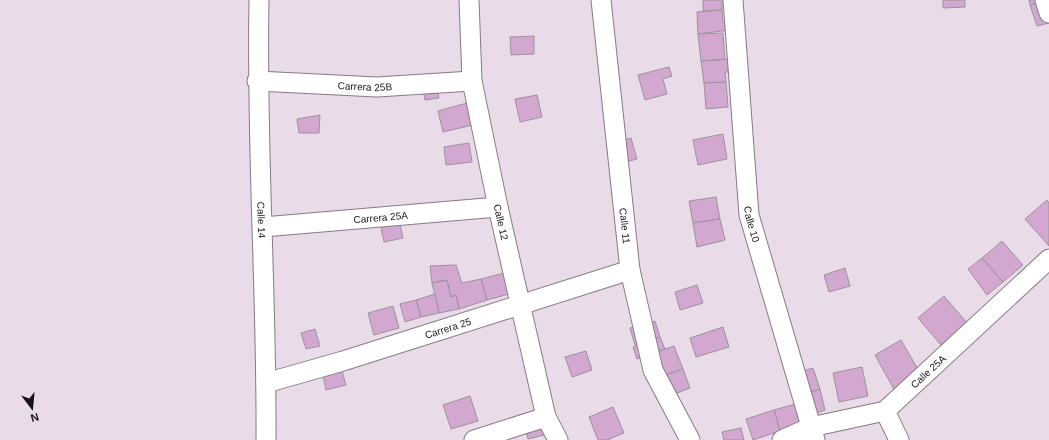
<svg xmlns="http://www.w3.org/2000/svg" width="1049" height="440" font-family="Helvetica,sans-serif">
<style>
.building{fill:#d2a8d1;stroke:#9e919d}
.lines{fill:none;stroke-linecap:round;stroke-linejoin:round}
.minor-casing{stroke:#877a86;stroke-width:21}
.minor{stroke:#fff;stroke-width:19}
.labels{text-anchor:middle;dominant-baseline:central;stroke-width:4;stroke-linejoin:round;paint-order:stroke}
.street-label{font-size:10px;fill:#161216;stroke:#e9dbe8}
</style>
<rect width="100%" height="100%" fill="#e9dbe8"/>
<g class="building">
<path d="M703 0H722V10L703 11Z"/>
<path d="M943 0H965V7L943 8Z"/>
<path d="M1029 0H1049L1030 5Z"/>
<path d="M1049 0V23L1037 26 1030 5Z"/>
<path d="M722 10 723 22H730V30L698 34 697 12Z"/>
<path d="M723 33 725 59 701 61 698 34Z"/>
<path d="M534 36V54L511 55 510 37Z"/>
<path d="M732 59 733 72H725L726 82 704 83 701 61Z"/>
<path d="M669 67 672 76 663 79 667 94 645 100 638 75Z"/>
<path d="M726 82 728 107 706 109 704 83Z"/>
<path d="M436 83 439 98 425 100 422 85Z"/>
<path d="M537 95 542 117 520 122 515 99Z"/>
<path d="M467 103 473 125 443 132 438 111Z"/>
<path d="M320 115 319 133H299L297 119Z"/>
<path d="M723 134 727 159 698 165 693 140Z"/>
<path d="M631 138 637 159 621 163 615 142Z"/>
<path d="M469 143 472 162 446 165 444 147Z"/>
<path d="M716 197 720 219 693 223 689 201Z"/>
<path d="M1047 200 1049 203V246L1025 219Z"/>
<path d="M398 215 403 238 384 242 379 219Z"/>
<path d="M720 219 725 240 697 247 693 223Z"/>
<path d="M1002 241 1023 265 1003 282 982 258Z"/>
<path d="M982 258 1003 282 987 295 968 269Z"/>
<path d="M456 265 462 283 481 279 487 300 459 309 456 295 451 297 447 280 432 283 430 266Z"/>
<path d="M845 268 850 286 829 292 824 275Z"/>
<path d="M504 273 516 292 487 300 481 279Z"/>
<path d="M447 280 451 297 456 295 459 309 439 313 432 283Z"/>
<path d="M697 285 703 303 680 310 675 292Z"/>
<path d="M435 294 439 313 421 317 416 300Z"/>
<path d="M944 296 967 323 941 345 918 318Z"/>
<path d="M416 300 421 317 405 322 400 304Z"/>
<path d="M393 306 399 328 374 335 368 313Z"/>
<path d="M655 321 660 337 635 345 630 328Z"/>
<path d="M723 327 729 347 696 357 690 338Z"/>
<path d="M315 329 320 346 306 349 301 333Z"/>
<path d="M660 337 665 349 637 359 633 347Z"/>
<path d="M901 340 923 378 896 393 875 355Z"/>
<path d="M674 346 683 369 660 377 651 354Z"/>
<path d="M586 351 592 370 572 377 565 357Z"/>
<path d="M862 367 868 396 839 402 833 373Z"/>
<path d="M813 368 820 389 797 397 790 375Z"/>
<path d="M683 369 690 388 667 397 660 377Z"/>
<path d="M342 371 346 385 326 390 323 376Z"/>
<path d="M820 389 825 410 804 418 797 397Z"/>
<path d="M470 396 478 421 451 429 443 405Z"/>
<path d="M799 403 805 424 780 431 774 410Z"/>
<path d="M613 407 624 433 607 440H598L589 417Z"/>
<path d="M774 410 780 431 753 440 746 419Z"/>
<path d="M546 421 549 434 528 439 525 427Z"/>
<path d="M741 428 744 440H724L722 432Z"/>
</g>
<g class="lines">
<defs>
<g id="minor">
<path id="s1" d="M259 0C256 147 267 293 266 440"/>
<path id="s2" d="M469 0 472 81 498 207 546 417 558 440"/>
<path id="s3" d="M601 0 630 270 653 370 690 440"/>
<path id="s4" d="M733 0 749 215 815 440"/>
<path d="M1045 0 1049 13"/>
<path id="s5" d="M257 81 377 87 472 81"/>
<path id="s6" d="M263 227 498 207"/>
<path id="s7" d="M266 383 343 361 630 270"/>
<path d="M885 411 899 440"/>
<path d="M474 440 546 417"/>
<path id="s8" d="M782 440 811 427 885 411 1049 259"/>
</g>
</defs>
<use href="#minor" class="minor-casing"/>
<use href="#minor" class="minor"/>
</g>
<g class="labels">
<g class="street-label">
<text stroke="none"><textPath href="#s5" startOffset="108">Carrera 25B</textPath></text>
<text stroke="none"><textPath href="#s6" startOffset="118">Carrera 25A</textPath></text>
<text stroke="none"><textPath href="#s1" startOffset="220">Calle 14</textPath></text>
<text stroke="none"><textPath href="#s2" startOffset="225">Calle 12</textPath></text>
<text stroke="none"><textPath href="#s4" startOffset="225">Calle 10</textPath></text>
<text stroke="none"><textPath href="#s3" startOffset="227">Calle 11</textPath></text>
<text stroke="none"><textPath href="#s7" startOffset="190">Carrera 25</textPath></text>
<text stroke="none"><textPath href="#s8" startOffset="166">Calle 25A</textPath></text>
</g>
</g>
<g transform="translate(32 408) rotate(164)" stroke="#e9dbe8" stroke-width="3" paint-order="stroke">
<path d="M0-3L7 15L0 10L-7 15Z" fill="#161216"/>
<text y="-6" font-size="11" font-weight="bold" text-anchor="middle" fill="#161216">N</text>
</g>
</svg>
